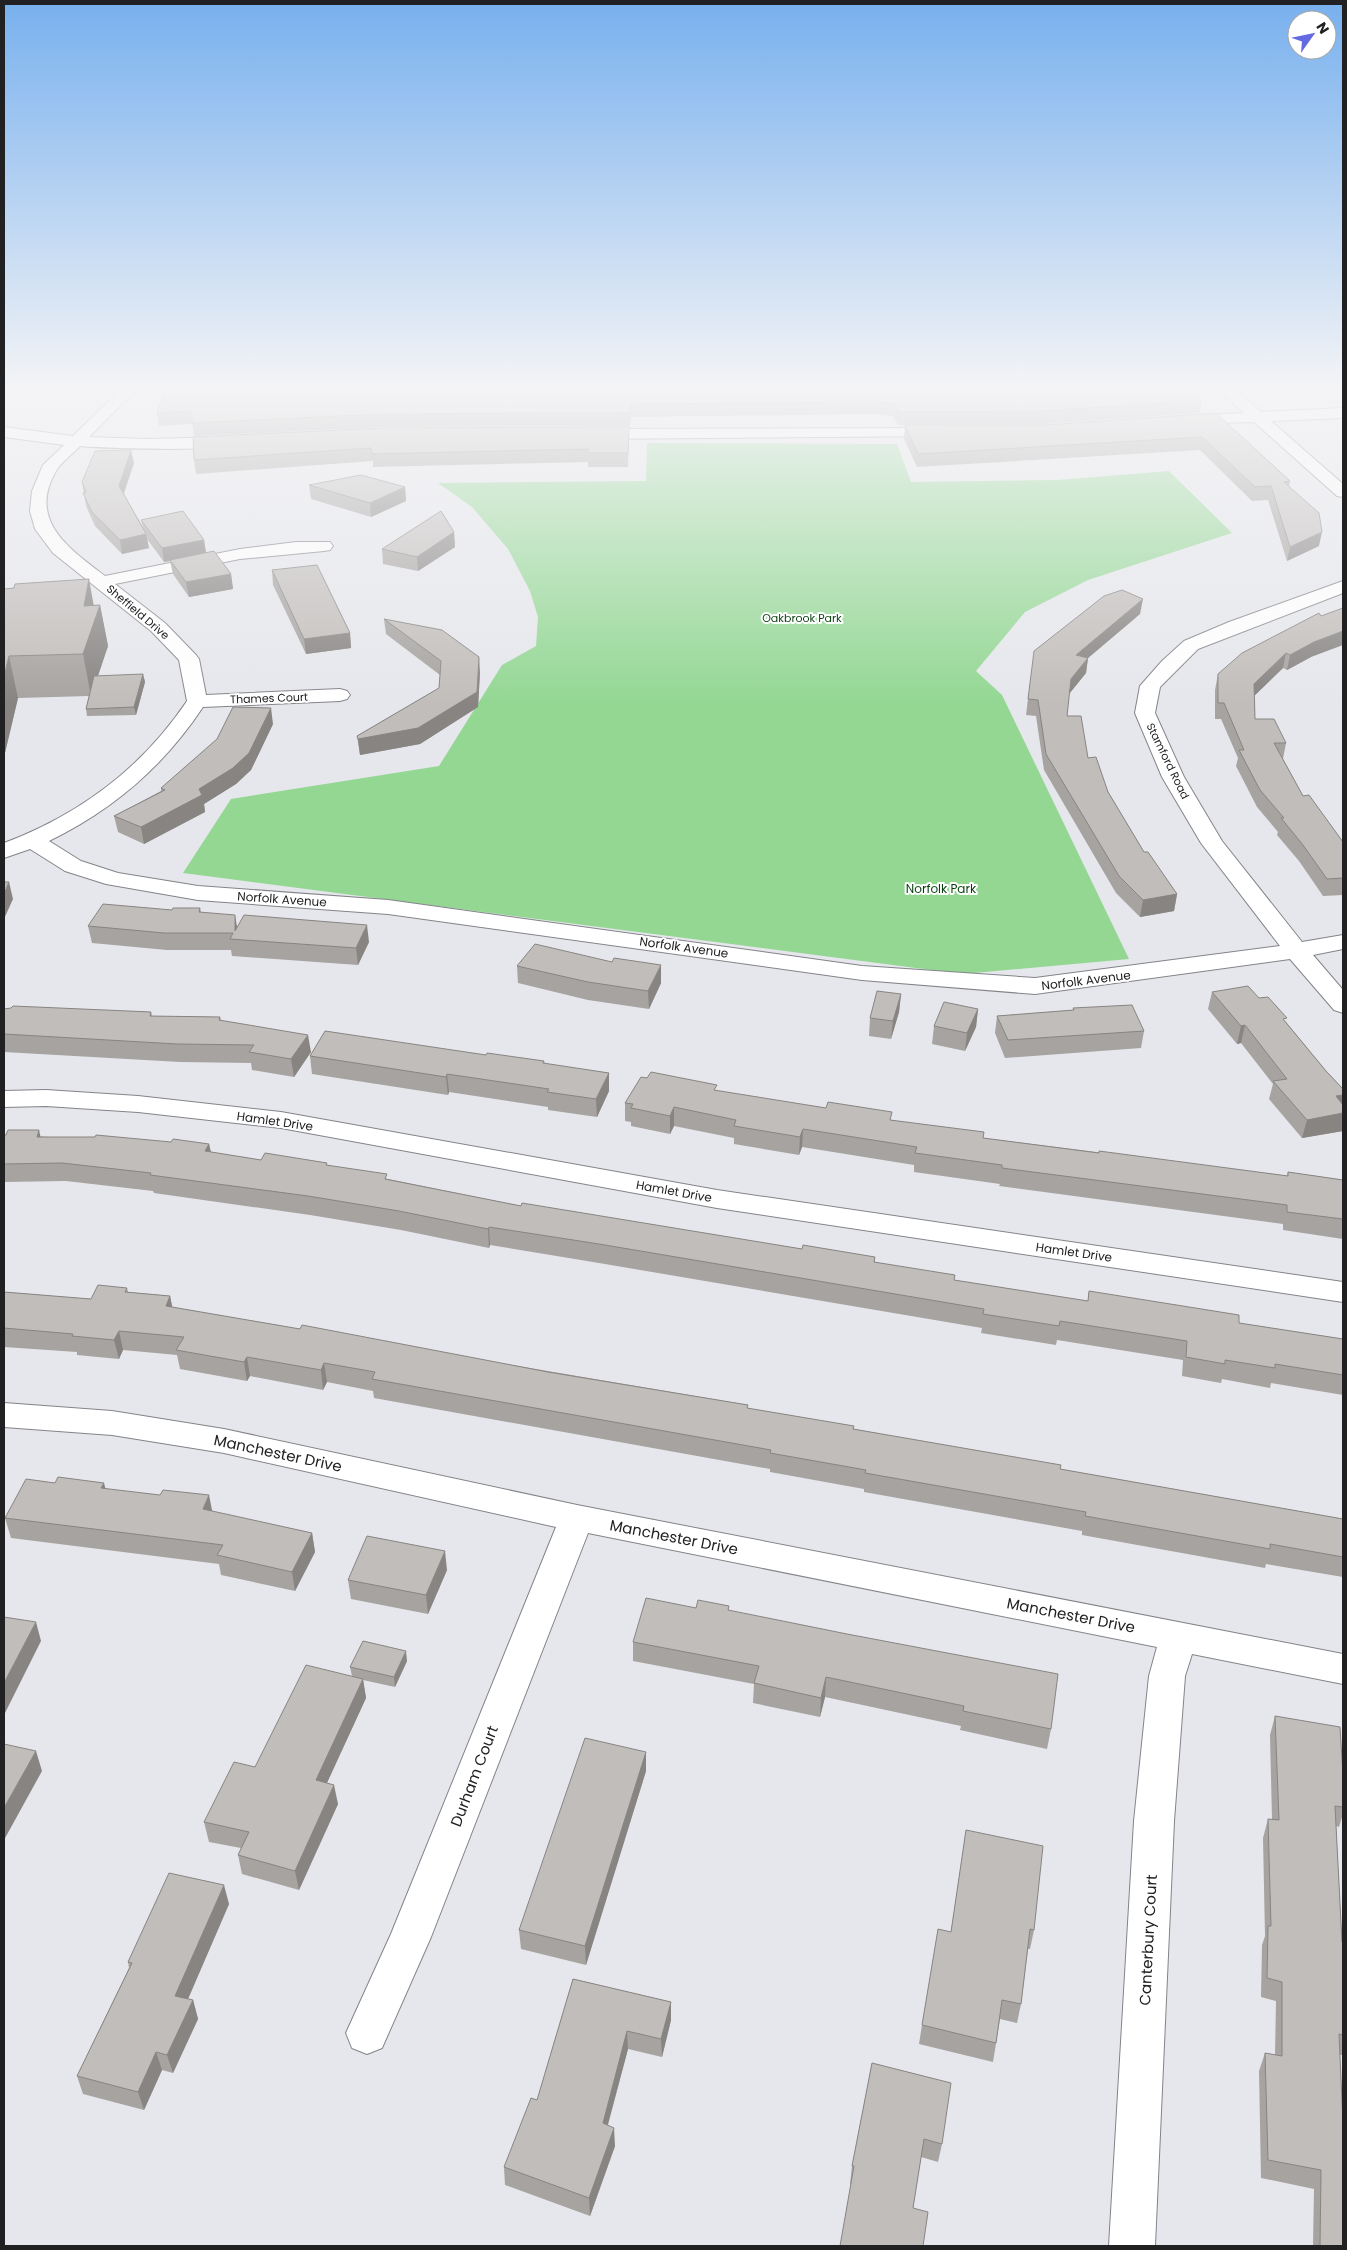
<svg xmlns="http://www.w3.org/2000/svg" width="1347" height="2250" font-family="Poppins,sans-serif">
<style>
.green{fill:#93d793}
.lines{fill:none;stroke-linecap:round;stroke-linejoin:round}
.minor-casing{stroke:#838489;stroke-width:2}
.minor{fill:#fff;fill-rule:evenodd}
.wall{fill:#a6a3a0}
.shaded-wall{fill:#878482}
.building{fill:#c1bdba;stroke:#878482}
.labels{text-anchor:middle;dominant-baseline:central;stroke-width:4;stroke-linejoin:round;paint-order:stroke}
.far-street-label{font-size:11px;fill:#212123;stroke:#fff}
.far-park-label{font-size:11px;fill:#073f0d;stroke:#fff}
.park-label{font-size:12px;fill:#073f0d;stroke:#fff}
.street-label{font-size:12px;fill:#212123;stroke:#fff}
.near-street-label{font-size:15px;fill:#212123;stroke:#fff}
</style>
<rect width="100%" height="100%" fill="#e6e7ec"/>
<path class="green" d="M647 443 897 444 911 482 1057 480 1169 471 1232 533 1088 580 1025 612 976 671 1002 695 1129 959 962 974 183 873 231 799 439 766 502 665 536 646 538 617 530 591 508 549 472 507 438 483 646 481Z"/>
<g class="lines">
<defs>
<g id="minor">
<path d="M121 389H137L89 437 146 439 231 437 239 442C231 453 101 448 80 446 73 454 61 462 56 471 27 521 70 549 105 576L240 549 296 542H330L333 546 330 550 324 551 240 559 115 584 165 623 196 655 199 659 206 695 340 689 347 691 350 695 347 699 340 701 203 707C164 766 113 810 49 841L81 861 118 873 198 886 388 900 862 966 1035 978 1280 946 1201 843 1162 777 1135 713 1140 686 1162 661 1184 641 1229 622 1343 581V593L1198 649 1160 687 1155 713 1184 777 1222 841 1302 942 1343 935V949L1313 955 1343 990V1013L1334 1010 1290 959 1035 994 862 980 388 914 198 900 106 884 65 871 30 849 4 858V843C79 815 142 768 187 701L179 660 151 631 53 553 35 529 30 511 32 491 43 465 64 445 4 437V427L73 436Z"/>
<path d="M1218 389H1234L1261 412 1343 408V418L1271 421 1343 484V497L1337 496 1254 422 1179 424 1176 421 1184 416 1244 413Z"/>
<path d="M941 428 947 430 949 433 947 436 592 439 584 434 592 429Z"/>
<path d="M46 1090 138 1096 281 1112 717 1190 1343 1282V1302L717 1208 281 1128 138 1112 46 1106 4 1107V1091Z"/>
<path d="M4 1403 112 1411 224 1429 577 1505 1343 1654V1684L1192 1654 1185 1676 1174 1821 1155 2246H1109L1134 1821 1149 1676 1157 1647 588 1533 431 1937 382 2048 367 2054 352 2048 346 2033 391 1934 556 1527 224 1453 112 1435 4 1427Z"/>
</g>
</defs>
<use href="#minor" class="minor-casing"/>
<use href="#minor" class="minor"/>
</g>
<g class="wall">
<path d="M165 389 1202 400 1200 413 1044 424 898 425 893 416 873 414 631 417 630 426 385 427 194 436 192 424 159 426 157 413Z"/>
<path d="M1216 413 1290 481 1289 487 1319 546 1287 561 1268 500 1252 501 1200 450 917 467 904 439 905 425H1046Z"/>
<path d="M193 437 629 440 628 467H588V462L373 467V461L196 474 194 460Z"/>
<path d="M134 463 124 494 143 527 141 520 204 540 206 553 231 574 233 589 189 597 173 574 170 561 164 562 147 539 149 548 122 554 95 526 86 506 82 482Z"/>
<path d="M309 485 405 487 406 501 371 517 311 499Z"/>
<path d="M454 532 455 547 418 571 383 564 382 549Z"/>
<path d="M272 570 350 633 351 648 306 654 273 585Z"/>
<path d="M4 589 93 605H100L108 646 98 676 143 674 145 682 136 715 87 716 86 709 89 696 18 698 4 757Z"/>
<path d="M1140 614 1088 658 1086 673 1069 694 1067 716 1088 758 1144 852 1177 894 1174 911 1140 917 1116 893 1044 770 1036 716 1026 715 1028 699Z"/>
<path d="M1321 616 1311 657 1287 670 1283 668 1254 696 1255 719 1286 743 1283 759 1303 796 1343 842V895L1323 896 1299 861 1277 835 1278 832 1257 807 1236 766 1238 758 1221 719H1215V690L1218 674Z"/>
<path d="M384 619 480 672 478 707 420 744 360 755 357 736 439 688 440 675 386 634Z"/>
<path d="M273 724 251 770 236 784 204 804 205 812 144 844 118 832 114 816 161 791V788Z"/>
<path d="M200 908 201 912 237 926 369 942 358 965 232 956 231 950H167L92 943 88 926 172 910Z"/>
<path d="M517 966 661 983 649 1009 588 1000 518 983Z"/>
<path d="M1212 992 1259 998 1286 1022 1326 1071 1343 1089V1131L1302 1138 1269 1099 1273 1084 1241 1043 1237 1044 1208 1009Z"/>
<path d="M901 994 899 1012 891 1039 869 1036 870 1018Z"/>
<path d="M1073 1008 1144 1031 1141 1048 1005 1058 995 1033 997 1016 1073 1010Z"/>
<path d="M4 1009 151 1012 152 1016 220 1017 221 1020 311 1052 294 1077 252 1070 251 1063 180 1062 4 1052Z"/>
<path d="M978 1009 976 1027 965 1051 932 1044 934 1026Z"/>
<path d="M486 1055 544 1061 545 1064 609 1073V1091L597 1117 548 1110V1107L449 1092 448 1095 312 1074 310 1056Z"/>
<path d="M717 1091 892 1120 984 1138 1287 1176 1288 1172 1343 1180V1239L1283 1230V1224L999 1186 1000 1184 914 1172V1165L802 1147 799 1155 734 1144V1138L674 1126 670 1134 631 1126V1122L625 1121V1103Z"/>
<path d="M4 1135 209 1144 211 1152 261 1160 327 1165 388 1179 521 1206 802 1249 875 1257V1262L954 1280 1088 1301 1089 1291 1239 1323 1343 1339V1395L1271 1383 1270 1388 1222 1379 1221 1383 1182 1376 1183 1360 1057 1340 1056 1345 981 1333 982 1328 599 1263 490 1245 489 1248 401 1230 310 1215 154 1193 153 1191 66 1181 4 1182Z"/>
<path d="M127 1288 128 1292 170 1296 172 1307 300 1329 748 1405 747 1408 1060 1469 1343 1519V1577L1266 1564 1265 1568 1082 1535V1531L864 1492V1489L770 1472V1469L374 1398 373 1391 327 1382 323 1390 250 1376 247 1381 180 1369 177 1355 123 1350 119 1359 77 1355V1352L4 1347V1292L91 1299Z"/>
<path d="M105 1489 312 1533 315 1552 295 1591 221 1575 219 1564 11 1538 5 1518Z"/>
<path d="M447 1570 428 1614 351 1599 348 1580Z"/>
<path d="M729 1610 1051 1729 1047 1749 960 1730 961 1726 825 1697 820 1717 753 1703 754 1684 633 1661V1642Z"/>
<path d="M407 1661 395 1687 363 1680 366 1698 327 1783 338 1804 299 1890 242 1874 238 1855 241 1848 209 1842 204 1822 255 1767 352 1676 350 1667Z"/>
<path d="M1275 1716 1343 1775V1814L1339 1827 1336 1826 1342 1942H1343V2052L1342 2055H1340L1343 2246H1313L1314 2189 1261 2178 1259 2071 1265 2053 1275 2055 1276 2001 1261 1997 1262 1945 1265 1936 1263 1838 1268 1819H1272L1270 1735Z"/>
<path d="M646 1752V1771L586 1965 521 1949 519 1930Z"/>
<path d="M966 1830 1034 1930 1030 1949H1028L1021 2004 1017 2023 1000 2019 993 2062 919 2044 922 2025 951 1932Z"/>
<path d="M229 1904 188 1999 193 2000 198 2019 173 2073 162 2070 144 2110 83 2094 77 2076 129 1968 128 1962Z"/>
<path d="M573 1979 671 2002V2020L662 2057 628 2049 608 2125 615 2146 590 2216 505 2185 504 2167 537 2100Z"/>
<path d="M872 2063 942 2144 938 2162 921 2157 913 2208 923 2246 850 2184 852 2166Z"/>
</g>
<g class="shaded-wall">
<path d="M131 450 134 463 121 500 119 486Z"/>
<path d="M405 487 406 501 371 517 370 503Z"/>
<path d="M454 532 455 547 418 571 417 557Z"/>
<path d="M1322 532 1319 546 1287 561 1290 547Z"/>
<path d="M146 534 149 548 122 554 120 540Z"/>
<path d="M204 540 206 554 164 562 162 548Z"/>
<path d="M231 574 233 589 189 597 186 582Z"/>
<path d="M89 579 96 618 100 605 108 646 91 696 83 654 84 606Z"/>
<path d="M1143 599 1140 614 1088 658 1086 673 1069 694 1071 679 1076 655Z"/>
<path d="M1343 631V645L1311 657 1287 670 1290 655 1314 642Z"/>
<path d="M350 633 351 648 306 654 304 639Z"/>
<path d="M1286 653 1283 668 1251 699 1254 684Z"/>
<path d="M9 656 18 698 4 757V677Z"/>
<path d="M479 657 480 672 478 707 420 744 360 755 358 739 418 728Z"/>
<path d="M143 674 145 682 136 715 134 707Z"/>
<path d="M271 708 273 724 251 770 236 784 204 804 205 812 144 844 141 827Z"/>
<path d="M9 882 13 899 4 919V894Z"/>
<path d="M1177 894 1174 911 1140 917 1143 900Z"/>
<path d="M235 915 238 932 235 931Z"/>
<path d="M367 925 369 942 358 965 356 948Z"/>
<path d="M661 965V983L649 1009 648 991Z"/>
<path d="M901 994 899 1012 891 1039 893 1021Z"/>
<path d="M978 1009 976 1027 965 1051 967 1033Z"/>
<path d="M1245 1025 1241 1043 1237 1044 1241 1026Z"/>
<path d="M308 1035 311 1052 294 1077 291 1059Z"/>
<path d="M609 1073V1091L597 1117 596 1099Z"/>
<path d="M447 1074 449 1092 448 1095 446 1077Z"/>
<path d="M1343 1095V1112L1336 1096Z"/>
<path d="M674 1107V1126L670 1134V1116Z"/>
<path d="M1343 1113V1131L1302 1138 1307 1120Z"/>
<path d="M803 1129 802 1147 799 1155 800 1137Z"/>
<path d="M39 1130 43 1148 37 1137Z"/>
<path d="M209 1144 213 1163 205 1151Z"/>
<path d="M489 1227 490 1245 489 1248 488 1229Z"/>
<path d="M170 1296 174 1315 166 1306Z"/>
<path d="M119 1331 123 1350 119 1359 114 1340Z"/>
<path d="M247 1357 250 1376 247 1381 244 1362Z"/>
<path d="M324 1363 327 1382 323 1390 321 1370Z"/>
<path d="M104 1483 109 1502 101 1488Z"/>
<path d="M209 1495 213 1515 203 1509Z"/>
<path d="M312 1533 315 1552 295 1591 292 1572Z"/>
<path d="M445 1551 447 1570 428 1614 426 1595Z"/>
<path d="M36 1622 41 1641 5 1713 4 1710V1683Z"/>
<path d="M406 1651 407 1661 395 1687 394 1677Z"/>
<path d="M826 1677 825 1697 820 1717 821 1698Z"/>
<path d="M363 1679 366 1698 319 1800 316 1780Z"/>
<path d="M36 1751 42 1771 4 1840V1808Z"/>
<path d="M646 1752V1771L586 1965 585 1946Z"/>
<path d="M334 1785 338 1804 299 1890 295 1871Z"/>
<path d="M224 1885 229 1904 181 2015 175 1996Z"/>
<path d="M193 2000 198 2019 173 2073 167 2055Z"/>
<path d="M671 2002V2020L662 2057 661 2039Z"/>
<path d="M627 2031 628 2049 603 2142V2123Z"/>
<path d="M156 2052 162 2070 144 2110 138 2092Z"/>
<path d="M614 2128 615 2146 590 2216 589 2198Z"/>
</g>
<g class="building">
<path d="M165 389H1188L1202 400 1045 411 898 412 894 403 873 402 631 404 630 413 384 414 192 423V411L157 413Z"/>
<path d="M1216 413 1290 481 1284 482 1319 513 1322 532 1290 547 1271 486 1255 487 1202 437 918 454 905 425H1046Z"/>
<path d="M629 427 628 453H588V449L372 454 371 448 194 460 193 437 384 428Z"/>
<path d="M131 450 119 486 146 534 120 540 92 512 83 493 86 492 82 482 95 451Z"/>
<path d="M361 475 405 487 370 503 309 485Z"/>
<path d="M183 511 204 540 162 548 141 520Z"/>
<path d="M441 511 454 532 417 557 382 549Z"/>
<path d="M214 551 231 574 186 582 170 560Z"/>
<path d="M317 565 350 633 304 639 272 570Z"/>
<path d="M89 579 84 606 100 605 83 654 9 656 4 677V589L14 588 15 584Z"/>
<path d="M1122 590 1143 599 1076 655 1088 658 1071 679 1067 716H1081L1088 758 1096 757 1108 792 1144 852H1148L1177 894 1143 900 1119 876 1046 754 1038 700 1028 699 1034 651 1104 596Z"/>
<path d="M1343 608V631L1314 642 1290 655 1286 653 1254 684 1255 719H1274L1286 743H1274L1303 796 1309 795 1343 842V878L1327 879 1303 845 1281 818H1284L1260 790 1239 750H1244L1224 703H1218V674L1242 653 1319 613 1321 616Z"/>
<path d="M384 619 442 630 479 657 477 692 418 728 358 739 357 736 439 688 441 661Z"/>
<path d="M143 674 134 707 86 709 94 676Z"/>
<path d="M233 707 271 708 249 753 233 768 199 789 202 795 141 827 114 816 165 790 161 788 217 739Z"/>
<path d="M4 882H9L4 894Z"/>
<path d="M103 904 172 910 173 908H200L199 912 235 915V931L244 915 367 925 356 948 230 939 233 933H164L88 926Z"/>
<path d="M535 944 612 962 614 958 661 965 648 991 588 982 517 966Z"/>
<path d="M1248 986 1259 998 1268 997 1287 1018 1283 1019 1326 1071 1343 1089V1095L1336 1096 1343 1105V1113L1307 1120 1273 1081 1287 1079 1245 1025 1241 1026 1212 992Z"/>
<path d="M877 991 901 994 893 1021 870 1018Z"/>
<path d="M944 1002 978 1009 967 1033 934 1026Z"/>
<path d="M1132 1005 1144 1031 1008 1040 997 1016 1074 1010 1073 1008Z"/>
<path d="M13 1006 151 1012 150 1016 220 1017 219 1020 308 1035 291 1059 249 1052 254 1045 177 1044 4 1034V1009L11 1008Z"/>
<path d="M325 1031 486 1055 487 1053 544 1061 543 1063 609 1073 596 1099 547 1092 549 1089 447 1074 446 1077 310 1056Z"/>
<path d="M651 1072 717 1085 714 1090 826 1108 828 1102 892 1112 890 1120 984 1132 983 1138 1099 1153V1151L1288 1176V1172L1343 1180V1219L1287 1212V1205L1002 1168V1165L915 1153 917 1147 803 1129 800 1137 734 1126 736 1120 674 1107 670 1116 631 1108 633 1104 625 1103 641 1077 647 1078Z"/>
<path d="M8 1130H39L37 1137H95L96 1135 171 1142 173 1139 209 1144 205 1151 261 1160 265 1153 327 1163 326 1165 387 1174 385 1179 521 1206 522 1203 802 1249 803 1245 875 1257 874 1262 955 1275 954 1280 1088 1301 1089 1291 1239 1315V1323L1343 1339V1375L1275 1364V1368L1225 1360V1364L1186 1357 1187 1341 1060 1321 1059 1326 983 1314 984 1309 599 1244 489 1227 488 1229 399 1211 308 1196 150 1175 151 1173 62 1163 4 1164V1135H6Z"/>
<path d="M98 1285 127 1288 125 1292 170 1296 166 1306 300 1329 302 1325 548 1372 748 1405 747 1408 854 1426 853 1429 1061 1465 1060 1469 1343 1519V1557L1270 1544V1549L1085 1516 1086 1512 865 1473 866 1470 770 1453 771 1450 372 1379 375 1372 324 1363 321 1370 247 1357 244 1362 176 1350 184 1337 119 1331 114 1340 72 1336 73 1334 4 1328V1292L91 1299Z"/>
<path d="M58 1477 104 1483 101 1488 160 1495 163 1490 209 1495 203 1509 312 1533 292 1572 217 1555 223 1545 5 1518 26 1479 55 1483Z"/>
<path d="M367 1536 445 1551 426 1595 348 1580Z"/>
<path d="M646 1598 696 1608 698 1600 729 1606 728 1610 847 1634 1058 1674 1051 1729 963 1711 964 1706 826 1677 821 1698 754 1683 759 1666 633 1642Z"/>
<path d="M4 1617 36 1622 4 1683Z"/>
<path d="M363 1641 406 1651 394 1677 350 1667Z"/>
<path d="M306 1665 363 1679 316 1780 334 1785 295 1871 238 1855 249 1832 204 1822 234 1762 255 1767Z"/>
<path d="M1275 1716 1340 1727 1343 1775V1807L1335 1806 1342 1942H1343V2035L1339 2034 1343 2123V2246H1320L1321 2170 1268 2160 1265 2053 1282 2056V1982L1267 1978 1268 1926H1271L1268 1819 1279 1820Z"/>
<path d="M585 1738 646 1752 585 1946 519 1930Z"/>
<path d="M4 1744 36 1751 4 1808Z"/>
<path d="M966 1830 1043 1846 1034 1930 1030 1929 1021 2004 1002 2000 996 2043 922 2025 938 1929 951 1932Z"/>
<path d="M169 1873 224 1885 175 1996 193 2000 167 2055 156 2052 138 2092 77 2076 132 1963 128 1962Z"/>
<path d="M573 1979 671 2002 661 2039 627 2031 603 2123 614 2128 589 2198 504 2167 531 2098 537 2100Z"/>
<path d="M872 2063 951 2083 942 2144 924 2139 913 2208 928 2212 923 2246H840L854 2166H852Z"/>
</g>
<linearGradient id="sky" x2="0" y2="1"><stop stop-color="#77b0ee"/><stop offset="0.55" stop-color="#f4f4f6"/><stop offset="1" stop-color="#f4f4f6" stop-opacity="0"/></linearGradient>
<rect width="1347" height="704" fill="url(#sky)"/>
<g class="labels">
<g class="far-street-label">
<text transform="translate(138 612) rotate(40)">Sheffield Drive</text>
<text transform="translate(269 698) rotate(-2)">Thames Court</text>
<text transform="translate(1168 761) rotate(64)">Stamford Road</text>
</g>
<g class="far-park-label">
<text x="802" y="618">Oakbrook Park</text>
</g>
<g class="park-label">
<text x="941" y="888">Norfolk Park</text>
</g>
<g class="street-label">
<text transform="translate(282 899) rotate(4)">Norfolk Avenue</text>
<text transform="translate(684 947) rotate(8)">Norfolk Avenue</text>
<text transform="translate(1086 980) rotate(-7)">Norfolk Avenue</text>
<text transform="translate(275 1121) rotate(8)">Hamlet Drive</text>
<text transform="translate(674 1191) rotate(10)">Hamlet Drive</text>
<text transform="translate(1074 1252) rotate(8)">Hamlet Drive</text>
</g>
<g class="near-street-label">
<text transform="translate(278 1453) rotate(12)">Manchester Drive</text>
<text transform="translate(674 1537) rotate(11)">Manchester Drive</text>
<text transform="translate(1071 1615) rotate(11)">Manchester Drive</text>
<text transform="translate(474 1776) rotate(-69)">Durham Court</text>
<text transform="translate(1148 1940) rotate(-87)">Canterbury Court</text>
</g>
</g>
<rect width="1347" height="2250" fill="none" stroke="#212123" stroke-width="10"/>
<g transform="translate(1312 35) rotate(57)"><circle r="24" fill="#ffffff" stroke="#a6a6a7"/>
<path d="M0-4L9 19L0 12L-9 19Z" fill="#646ae2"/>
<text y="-8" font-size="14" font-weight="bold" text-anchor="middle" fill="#212123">N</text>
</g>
</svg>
